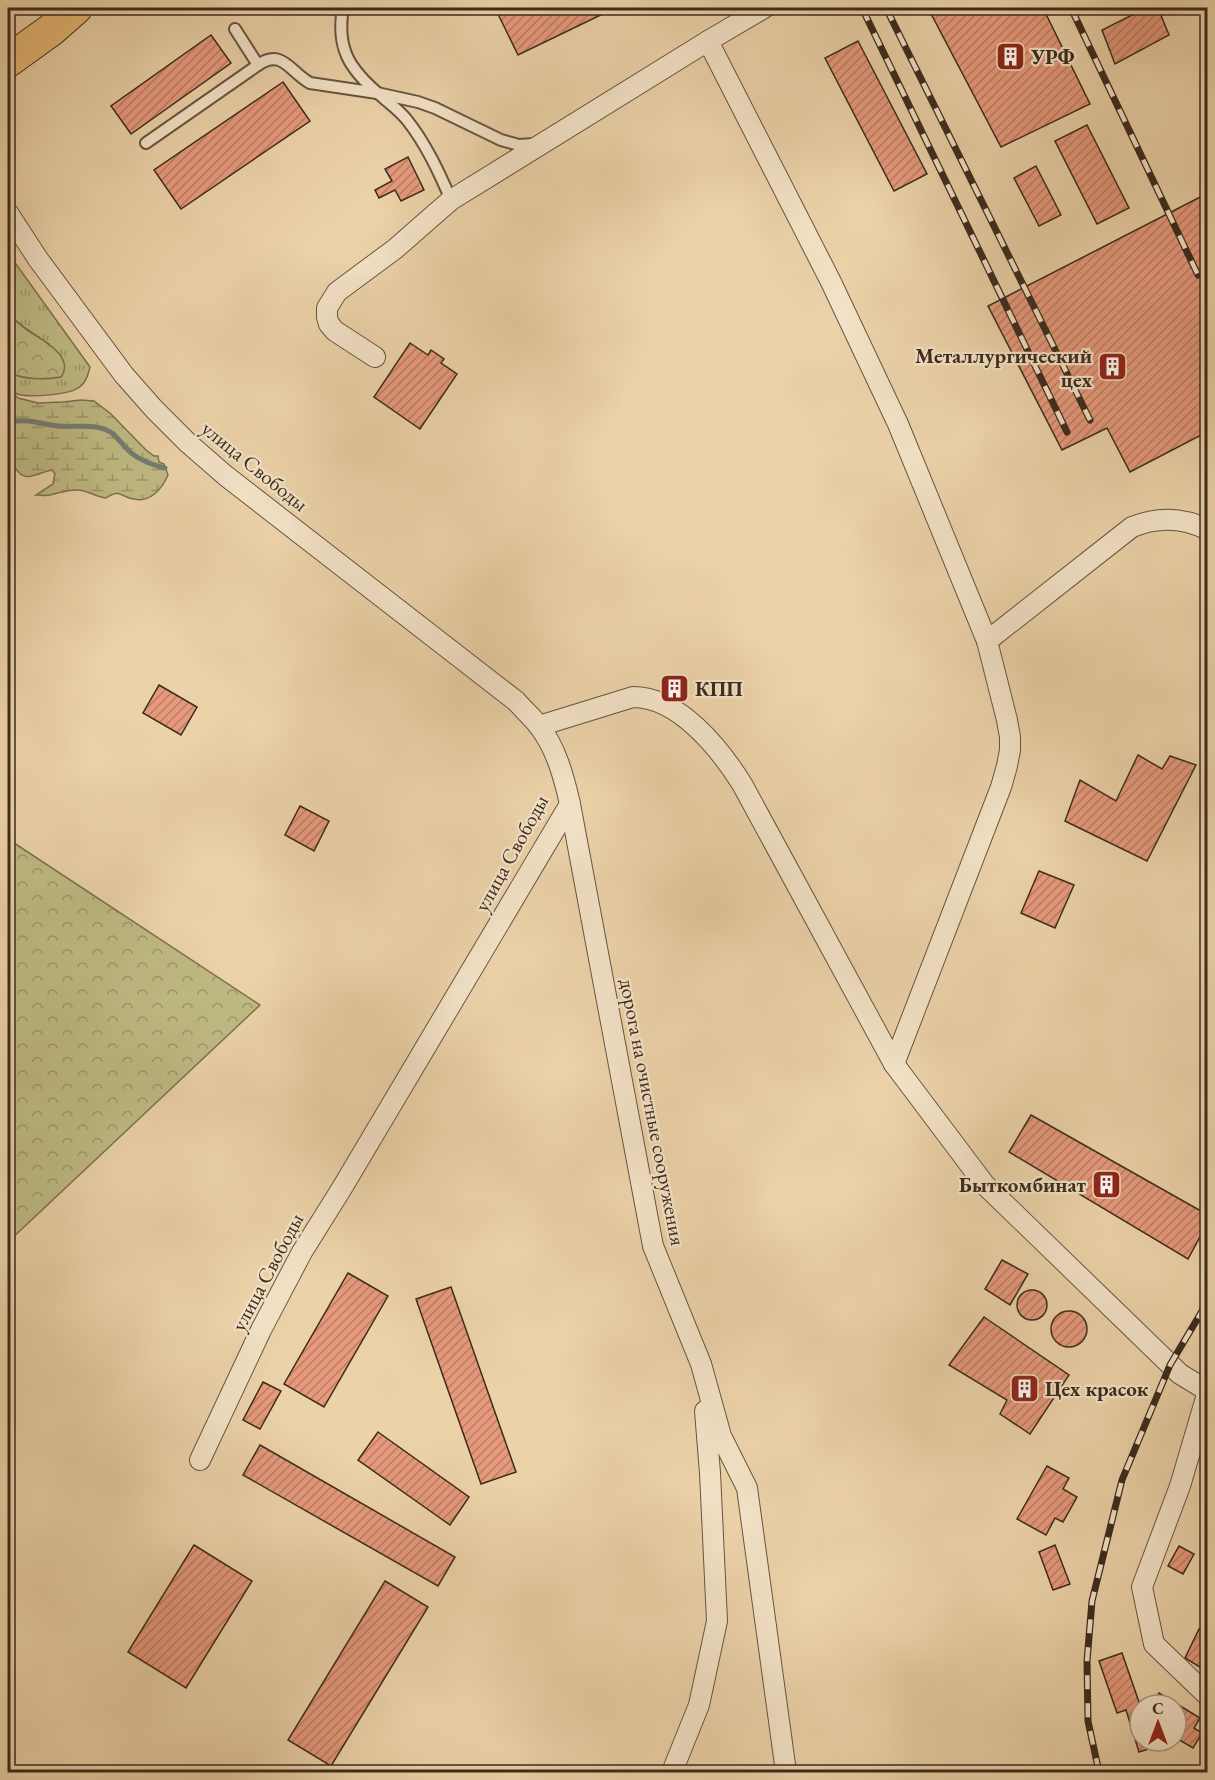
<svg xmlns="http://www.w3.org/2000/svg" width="1215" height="1780" font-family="'EB Garamond',serif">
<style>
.grass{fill:url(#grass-tufts);stroke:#7d7250;stroke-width:1.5}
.forest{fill:url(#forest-crowns);stroke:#7d7250;stroke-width:1.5}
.wetland{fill:url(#wetland-marsh);stroke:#7d7250;stroke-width:1.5}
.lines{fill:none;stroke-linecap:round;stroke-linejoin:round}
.stream{stroke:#737e74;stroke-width:5}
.building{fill:url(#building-hatch);stroke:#3b2b1d;stroke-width:1.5}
.lane-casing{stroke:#675540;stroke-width:14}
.street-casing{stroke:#675540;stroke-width:22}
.primary-casing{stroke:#3b2b1d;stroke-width:34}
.lane{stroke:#f3e2c7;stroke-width:10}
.street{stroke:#f3e2c7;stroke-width:20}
.primary{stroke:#e6b974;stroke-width:32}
.rail-casing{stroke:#3b2b1d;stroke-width:7}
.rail{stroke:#f3e2c7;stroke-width:4.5;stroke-dasharray:14;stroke-linecap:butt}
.labels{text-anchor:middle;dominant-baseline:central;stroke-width:4.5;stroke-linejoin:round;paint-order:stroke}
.poi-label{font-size:21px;font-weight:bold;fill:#3b2b1d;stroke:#f3e2c7;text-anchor:start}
.street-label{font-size:21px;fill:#3b2b1d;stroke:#f3e2c7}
</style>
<defs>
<pattern id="grass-tufts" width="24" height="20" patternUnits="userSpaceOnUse" patternTransform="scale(1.5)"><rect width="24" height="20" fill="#bfba83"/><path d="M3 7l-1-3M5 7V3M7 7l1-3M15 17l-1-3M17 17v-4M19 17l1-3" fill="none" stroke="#9c976b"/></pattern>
<pattern id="forest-crowns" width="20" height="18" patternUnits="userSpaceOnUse" patternTransform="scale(1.5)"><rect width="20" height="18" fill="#bfba83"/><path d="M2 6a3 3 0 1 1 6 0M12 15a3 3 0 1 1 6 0" fill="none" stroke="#9c976b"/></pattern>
<pattern id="wetland-marsh" width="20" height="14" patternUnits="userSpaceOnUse" patternTransform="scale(1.5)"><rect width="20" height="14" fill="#bfba83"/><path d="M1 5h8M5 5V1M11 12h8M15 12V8" fill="none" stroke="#9c976b"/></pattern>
<pattern id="building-hatch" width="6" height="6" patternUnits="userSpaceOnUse" patternTransform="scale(1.5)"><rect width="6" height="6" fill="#e6997c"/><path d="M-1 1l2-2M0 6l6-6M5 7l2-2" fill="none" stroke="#bc7d65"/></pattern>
</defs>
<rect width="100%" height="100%" fill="#ecd2a9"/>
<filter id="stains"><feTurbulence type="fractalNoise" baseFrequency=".00333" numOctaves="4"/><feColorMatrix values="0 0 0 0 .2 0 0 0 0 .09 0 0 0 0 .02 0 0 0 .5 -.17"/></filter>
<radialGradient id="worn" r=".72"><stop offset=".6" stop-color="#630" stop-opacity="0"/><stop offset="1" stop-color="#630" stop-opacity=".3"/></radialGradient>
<path class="grass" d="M8 253 90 367C88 375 86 383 78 388 68 395 33 397 21 395 16 394 11 391 8 388V372L15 375 49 344 24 327 8 314Z"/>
<g class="forest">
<path d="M8 314C15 320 22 327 30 332 44 341 75 357 61 377 43 380 24 380 8 372Z"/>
<path d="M8 839 260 1005 8 1242Z"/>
</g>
<path class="wetland" d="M8 388 18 398 38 403 63 402 81 400 94 401 111 414 146 450 154 456H158L159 462 164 464 168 475C162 489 150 503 134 499 120 497 120 488 106 498 96 497 89 491 79 490 68 489 60 493 50 495 46 496 40 495 36 495L53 484 55 474 52 470C43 471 29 480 22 475 16 471 13 464 8 460Z"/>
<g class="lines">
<path class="stream" d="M8 422C27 418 39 424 58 426 76 428 95 422 112 433 118 438 123 445 128 450 137 459 153 465 165 468"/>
</g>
<g class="building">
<path d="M495 8H615L518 55Z"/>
<path d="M928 8H1043L1090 104 1001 147Z"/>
<path d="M1146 8H1158L1169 35 1115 64 1102 30Z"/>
<path d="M211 35 231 63 131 134 111 106Z"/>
<path d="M858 41 927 174 894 191 825 58Z"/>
<path d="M283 82 310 121 181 209 154 170Z"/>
<path d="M1087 125 1129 208 1097 224 1055 141Z"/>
<path d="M408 157 424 190 401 201 395 190 379 198 375 190 392 181 385 169Z"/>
<path d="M1036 166 1061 215 1039 226 1014 178Z"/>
<path d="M1208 193V448L1201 435 1130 472 1107 428 1062 450 988 306Z"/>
<path d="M410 343 428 355 431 350 444 359 441 363 457 374 420 429 374 397Z"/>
<path d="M674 679 682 685 673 698 665 692Z"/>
<path d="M159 685 197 707 181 735 143 713Z"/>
<path d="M1138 755 1162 769 1170 756 1196 765 1147 861 1065 821 1080 780 1116 801Z"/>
<path d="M300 806 329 821 314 851 285 835Z"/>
<path d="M1039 871 1074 885 1055 928 1021 913Z"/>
<path d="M1031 1115 1208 1215V1222L1188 1259 1009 1152Z"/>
<path d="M1002 1260 1028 1274 1010 1305 985 1289Z"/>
<path d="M348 1273 388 1296 324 1407 284 1384Z"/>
<path d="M451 1287 516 1472 481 1484 416 1299Z"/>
<circle cx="1032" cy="1305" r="15"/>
<circle cx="1069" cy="1329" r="18"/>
<path d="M984 1317 1069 1375 1030 1434 1000 1414 1007 1400 949 1365Z"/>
<path d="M263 1382 281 1391 260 1429 243 1420Z"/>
<path d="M378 1432 469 1497 450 1525 358 1460Z"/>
<path d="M260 1445 455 1557 438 1586 243 1475Z"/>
<path d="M1047 1466 1069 1478 1063 1489 1077 1497 1063 1522 1055 1518 1046 1535 1017 1519Z"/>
<path d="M194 1545 252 1581 186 1688 128 1652Z"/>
<path d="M1055 1545 1070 1584 1053 1590 1039 1552Z"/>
<path d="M1179 1546 1194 1554 1183 1574 1168 1566Z"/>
<path d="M385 1581 428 1607 331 1766 288 1740Z"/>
<path d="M1199 1629 1208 1634V1672L1185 1658Z"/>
<path d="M1122 1653 1140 1705V1741H1153L1155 1747 1139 1752 1126 1710 1117 1713 1099 1661Z"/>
<path d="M1159 1693 1200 1718 1194 1728 1202 1733 1193 1748 1176 1738V1705H1152Z"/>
</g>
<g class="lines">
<defs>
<g id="lane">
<path d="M343 8C336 48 349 69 380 95 389 103 399 110 407 120 426 144 439 172 451 200"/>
<path d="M235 29 258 65C282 48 290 72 310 83L377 93 418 102 435 108 501 140 519 145 533 144"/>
<path d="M146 143 258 65"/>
</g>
<g id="street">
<path d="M708 41 831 282 898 424 987 641 1007 720 1010 737V750L1007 766 1001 787 894 1064"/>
<path d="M8 213 38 259 124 375 154 409 188 443 226 476 516 701C523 709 532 717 539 726 556 748 564 777 570 804L342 1188 302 1252 261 1330 200 1460"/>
<path d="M375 357 335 331 329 324 327 317V308L337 292 395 249 451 200 708 41 764 8"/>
<path d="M987 641 1132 527C1157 517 1183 517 1208 530"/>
<path d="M539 726 633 697C679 697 720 749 742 784L894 1064 985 1185 1180 1374 1208 1391"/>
<path d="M570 804 653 1246 701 1364 721 1436 747 1488 786 1772"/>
<path d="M1208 1391 1180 1486 1142 1587 1154 1644 1208 1696"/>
<path d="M672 1772 699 1705 717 1621 710 1473 705 1411"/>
</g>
<path id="primary" d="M8 61 51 30 76 8"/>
</defs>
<use href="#lane" class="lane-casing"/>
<use href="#street" class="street-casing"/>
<use href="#primary" class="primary-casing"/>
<use href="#lane" class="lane"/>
<use href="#street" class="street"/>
<use href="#primary" class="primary"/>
<defs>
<g id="rail">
<path d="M862 8 1067 432"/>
<path d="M886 8 1090 420"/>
<path d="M1071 8 1198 275"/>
<path d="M1099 1772 1088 1721 1087 1661 1092 1601 1122 1480 1170 1365 1208 1301"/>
</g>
</defs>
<use href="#rail" class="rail-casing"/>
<use href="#rail" class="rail"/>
</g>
<defs>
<symbol id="building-square" viewBox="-11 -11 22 22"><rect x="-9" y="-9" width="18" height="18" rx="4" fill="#8f2418" stroke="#f3e2c7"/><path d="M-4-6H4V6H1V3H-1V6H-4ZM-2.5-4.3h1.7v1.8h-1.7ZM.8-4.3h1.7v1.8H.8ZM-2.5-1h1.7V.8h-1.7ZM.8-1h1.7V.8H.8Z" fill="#fff"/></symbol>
</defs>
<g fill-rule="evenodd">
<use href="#building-square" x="994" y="40" width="33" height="33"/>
<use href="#building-square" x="1096" y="350" width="33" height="33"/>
<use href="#building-square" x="658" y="672" width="33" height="33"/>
<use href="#building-square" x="1090" y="1168" width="33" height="33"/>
<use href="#building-square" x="1008" y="1372" width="33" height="33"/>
</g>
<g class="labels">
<g class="poi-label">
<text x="1031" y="56">УРФ</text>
<text x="1092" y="355" text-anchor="end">Металлургический<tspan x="1092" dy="24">цех</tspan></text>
<text x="695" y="688">КПП</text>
<text x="1086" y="1184" text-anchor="end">Быткомбинат</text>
<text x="1045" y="1388">Цех красок</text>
</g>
<g class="street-label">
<text transform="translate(255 466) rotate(39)">улица Свободы</text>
<text transform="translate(511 853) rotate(-61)">улица Свободы</text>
<text transform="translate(653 1112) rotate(79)">дорога на очистные сооружения</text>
<text transform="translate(267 1272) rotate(-62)">улица Свободы</text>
</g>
</g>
<rect width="1215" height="1780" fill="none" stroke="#ecd2a9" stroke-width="30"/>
<rect x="9" y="9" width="1197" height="1762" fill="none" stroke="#3b2b1d" stroke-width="3"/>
<rect x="15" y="15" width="1185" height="1750" fill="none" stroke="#3b2b1d" stroke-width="1.5"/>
<g transform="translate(1158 1723)"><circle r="28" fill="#f3e2c7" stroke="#a99983" stroke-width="1.5"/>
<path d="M0-4.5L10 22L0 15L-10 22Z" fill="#8f2418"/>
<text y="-9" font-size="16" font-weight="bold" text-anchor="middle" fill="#3b2b1d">С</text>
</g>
<rect width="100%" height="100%" filter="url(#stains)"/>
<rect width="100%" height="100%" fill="url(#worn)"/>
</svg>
